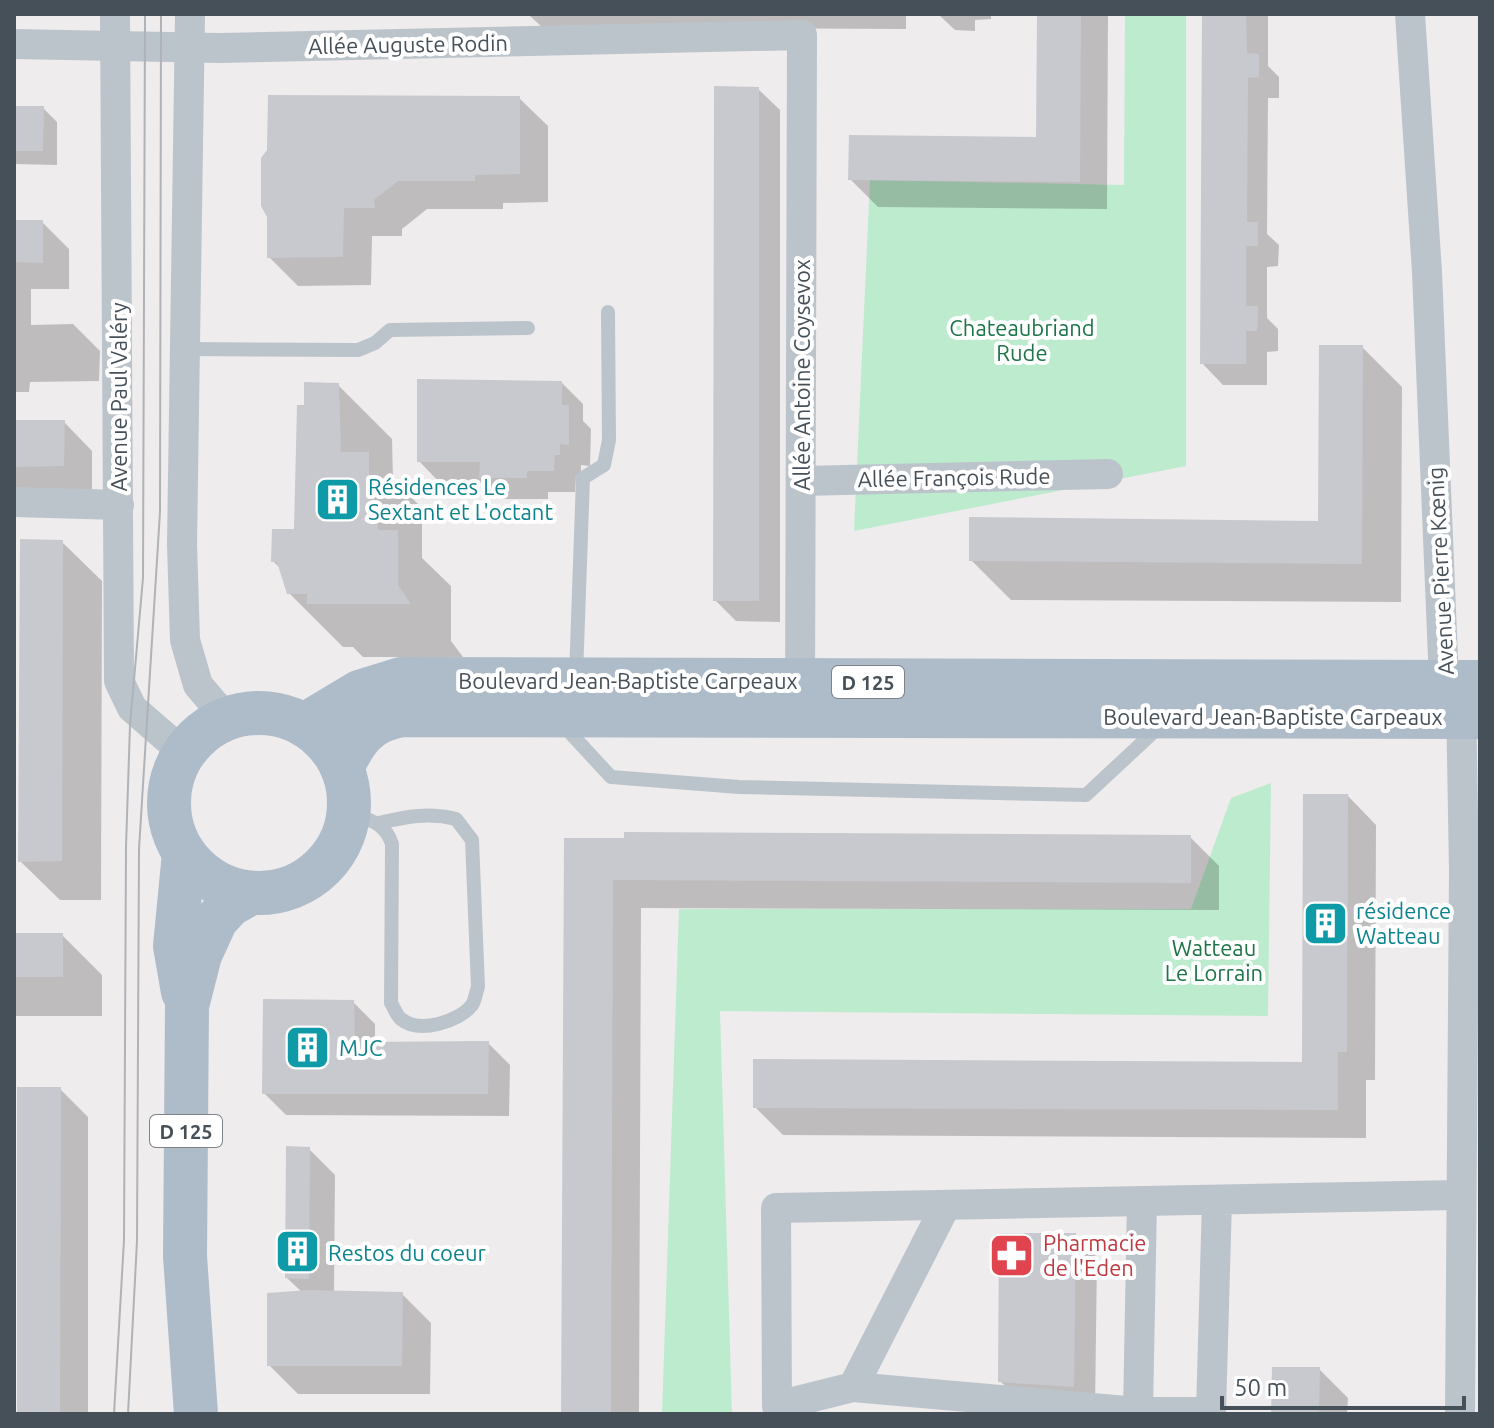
<svg xmlns="http://www.w3.org/2000/svg" width="1494" height="1428" font-family="Ubuntu,sans-serif">
<style>
.green{fill:#bdebce}
.shadow{fill:#0003}
.building{fill:#c7c9cf}
.lines{fill:none;stroke-linecap:round;stroke-linejoin:round}
.service{stroke:#bcc4cb;stroke-width:14}
.minor{stroke:#bcc4cb;stroke-width:30}
.primary{stroke:#aebcca;stroke-width:44}
.tram{stroke:#afb2b7;stroke-width:2}
.labels{text-anchor:middle;dominant-baseline:central;stroke-width:8;stroke-linejoin:round;paint-order:stroke}
.shield{fill:#fff;stroke:#7e848a;stroke-width:2}
.shield-label{font-size:20px;font-weight:bold;fill:#465058}
.street-label{font-size:22px;fill:#465058;stroke:#fff}
.park-label{font-size:22px;fill:#1d7447;stroke:#fff}
.culture-label{font-size:22px;fill:#0d838f;stroke:#fff;text-anchor:start}
.health-label{font-size:22px;fill:#be3a42;stroke:#fff;text-anchor:start}
</style>
<rect width="100%" height="100%" fill="#efeced"/>
<g class="green">
<path d="M1125 14H1186V466L854 531 870 180 1124 185Z"/>
<path d="M1271 783 1268 1016 720 1011 732 1414H662L679 909H1191L1231 798Z"/>
</g>
<g class="shadow">
<path d="M450 14H906V29L542 27 530 16Z"/>
<path d="M938 14H991V19L975 20V31L955 30Z"/>
<path d="M1039 14H1108L1107 209 878 207 850 179 1038 139Z"/>
<path d="M1204 14H1279L1268 16V66L1279 77V98H1268L1267 234 1279 245 1278 266 1267 267V318L1278 329V351L1267 352V385H1223L1202 363Z"/>
<path d="M758 89 780 110V622L736 621 715 600Z"/>
<path d="M519 98 548 126V202L503 203V209H427L402 229V236H372L371 285 298 286 269 257V216Z"/>
<path d="M14 108H43L57 122V165L14 164Z"/>
<path d="M14 222H42L69 249V289H31V325L73 324 100 351 99 381 30 382 29 392H14Z"/>
<path d="M1362 347 1402 387 1401 602 1011 600 971 560 1320 523Z"/>
<path d="M561 382 583 404V421L591 429 590 466 581 465V476H576L575 492H548V499H503L487 483H440L419 461Z"/>
<path d="M338 385 392 439 393 479 422 508V558L451 586V641L463 657H363L353 647H343L289 593 281 569 273 561 296 531 306 406Z"/>
<path d="M14 422H64L92 451V494H14Z"/>
<path d="M62 542 102 581 101 900H60L20 861Z"/>
<path d="M1348 796 1376 825 1375 1080H1366V1138L783 1135 755 1107 1304 1064Z"/>
<path d="M1190 837 1219 866V910L641 908 639 1414H563L566 840Z"/>
<path d="M14 935H62L102 975V1016H14Z"/>
<path d="M353 1002 375 1024V1044L488 1043 510 1065 509 1116 286 1115 264 1093Z"/>
<path d="M60 1089 88 1117V1414H19Z"/>
<path d="M309 1149 335 1175 334 1294H402L431 1323 430 1394H298L269 1365 304 1294 287 1278Z"/>
<path d="M1075 1235 1097 1257 1095 1409 1022 1403 1000 1381Z"/>
<path d="M1319 1369 1348 1398 1347 1414H1273Z"/>
</g>
<g class="building">
<path d="M1037 14H1081L1080 182 848 180 849 135 1036 137Z"/>
<path d="M1202 14H1246L1247 53 1259 54V77L1248 78 1247 222H1258V246H1246V306H1258V319L1257 331H1246V364H1200Z"/>
<path d="M714 86 759 87V601H713Z"/>
<path d="M268 95 520 96V174L475 175V181H398L374 200 375 208H344L343 257 267 258V217L261 206V158L267 150Z"/>
<path d="M14 106H44L43 151H14Z"/>
<path d="M14 220H43V263L14 262Z"/>
<path d="M1319 345H1363L1362 564 969 561V517L1318 521Z"/>
<path d="M417 379 562 381V405H569V445L560 444V455H555L554 471H527V478H479L480 462H417Z"/>
<path d="M304 382 339 383 341 452H369V514H377L378 530H398V585L411 604H307V594H287L277 562H271L272 529H294L297 405H304Z"/>
<path d="M14 420H65L64 466 14 467Z"/>
<path d="M20 539 63 540 62 861 18 862Z"/>
<path d="M1303 794H1348L1347 1052H1338V1110L753 1108V1059L1302 1062Z"/>
<path d="M624 832 1191 835V883L613 880 611 1414H561L564 838H624Z"/>
<rect x="14" y="933" width="49" height="44"/>
<path d="M263 999 354 1000 355 1042 489 1041 488 1094H262Z"/>
<path d="M17 1087H61L60 1414H17Z"/>
<path d="M286 1146 310 1147 309 1279 285 1278Z"/>
<path d="M999 1233H1076L1074 1387 998 1382Z"/>
<path d="M309 1290 403 1292 402 1366H267V1293Z"/>
<path d="M1272 1367H1320L1319 1414H1271Z"/>
</g>
<g class="lines">
<g class="service">
<path d="M185 349 358 350 375 343 390 330 528 328"/>
<path d="M576 676 583 478 604 465 609 440 608 312"/>
<path d="M562 724 611 777 739 787 1086 795 1159 727"/>
<path d="M349 813C369 820 385 822 392 844L391 1003C394 1008 397 1016 401 1019 419 1034 459 1022 472 1005 475 1001 476 992 478 987L472 840 456 819C428 812 406 817 379 823"/>
</g>
<g class="minor">
<path d="M115 14 119 681 132 708 184 753"/>
<path d="M190 14 182 544 185 640 198 685 227 719"/>
<path d="M1410 14 1427 272 1444 682 1452 698"/>
<path d="M14 44 220 48 802 35 800 697"/>
<path d="M801 481 1108 474"/>
<path d="M14 502 119 505"/>
<path d="M1217 1200 1211 1412H1138L853 1387 777 1406 776 1208C1004 1203 1232 1200 1460 1195"/>
<path d="M853 1387 946 1205"/>
<path d="M1138 1412 1142 1201"/>
<path d="M1460 1414 1464 871 1461 700"/>
</g>
<g class="primary">
<circle cx="259" cy="803" r="90"/>
<path d="M304 725 359 692 401 679 1480 682"/>
<path d="M342 768C356 738 369 720 403 715L1480 717"/>
<path d="M183 992 175 946 184 853"/>
<path d="M196 1414 185 1256 187 1006 200 955 216 920 230 905 251 893"/>
</g>
<g class="tram">
<path d="M114 1414 124 1240 126 847 130 725 143 578 145 14"/>
<path d="M128 1414 137 1241 139 849 160 512 161 14"/>
</g>
</g>
<defs>
<symbol id="building-square" viewBox="-11 -11 22 22"><rect x="-9" y="-9" width="18" height="18" rx="4" fill="#0f9aa8" stroke="#fff"/><path d="M-4-6H4V6H1V3H-1V6H-4ZM-2.5-4.3h1.7v1.8h-1.7ZM.8-4.3h1.7v1.8H.8ZM-2.5-1h1.7V.8h-1.7ZM.8-1h1.7V.8H.8Z" fill="#fff"/></symbol>
<symbol id="pharmacy-square" viewBox="-11 -11 22 22"><rect x="-9" y="-9" width="18" height="18" rx="4" fill="#e0444e" stroke="#fff"/><path d="M-2-6h4v4h4v4h-4v4h-4v-4h-4v-4h4Z" fill="#fff"/></symbol>
</defs>
<g fill-rule="evenodd">
<use href="#building-square" x="312" y="474" width="51" height="51"/>
<use href="#building-square" x="1300" y="898" width="51" height="51"/>
<use href="#building-square" x="282" y="1022" width="51" height="51"/>
<use href="#building-square" x="272" y="1226" width="51" height="51"/>
<use href="#pharmacy-square" x="986" y="1230" width="51" height="51"/>
</g>
<g class="labels">
<g class="shield">
<rect x="832" y="666" width="72" height="32" rx="6"/>
<rect x="150" y="1115" width="72" height="32" rx="6"/>
</g>
<g class="shield-label">
<text x="868" y="682">D 125</text>
<text x="186" y="1131">D 125</text>
</g>
<g class="street-label">
<text transform="translate(408 44) rotate(-1)">Allée Auguste Rodin</text>
<text transform="translate(801 375) rotate(-90)">Allée Antoine Coysevox</text>
<text transform="translate(118 397) rotate(-90)">Avenue Paul Valéry</text>
<text transform="translate(954 477) rotate(-1)">Allée François Rude</text>
<text transform="translate(1440 571) rotate(-93)">Avenue Pierre Kœnig</text>
<text x="628" y="680">Boulevard Jean-Baptiste Carpeaux</text>
<text x="1273" y="716">Boulevard Jean-Baptiste Carpeaux</text>
</g>
<g class="park-label">
<text x="1022" y="327">Chateaubriand<tspan x="1022" dy="25">Rude</tspan></text>
<text x="1214" y="947">Watteau<tspan x="1214" dy="25">Le Lorrain</tspan></text>
</g>
<g class="culture-label">
<text x="368" y="486">Résidences Le<tspan x="368" dy="25">Sextant et L'octant</tspan></text>
<text x="1356" y="910">résidence<tspan x="1356" dy="25">Watteau</tspan></text>
<text x="339" y="1047">MJC</text>
<text x="328" y="1252">Restos du coeur</text>
</g>
<g class="health-label">
<text x="1043" y="1242">Pharmacie<tspan x="1043" dy="25">de l'Eden</tspan></text>
</g>
</g>
<rect width="1494" height="1428" fill="none" stroke="#465058" stroke-width="32"/>
<path d="M1222 1396v12h242v-12" fill="none" stroke="#465058" stroke-width="4"/>
<text x="1234" y="1396" font-size="24" fill="#465058" stroke="#ffffff" stroke-width="6" paint-order="stroke">50 m</text>
</svg>
